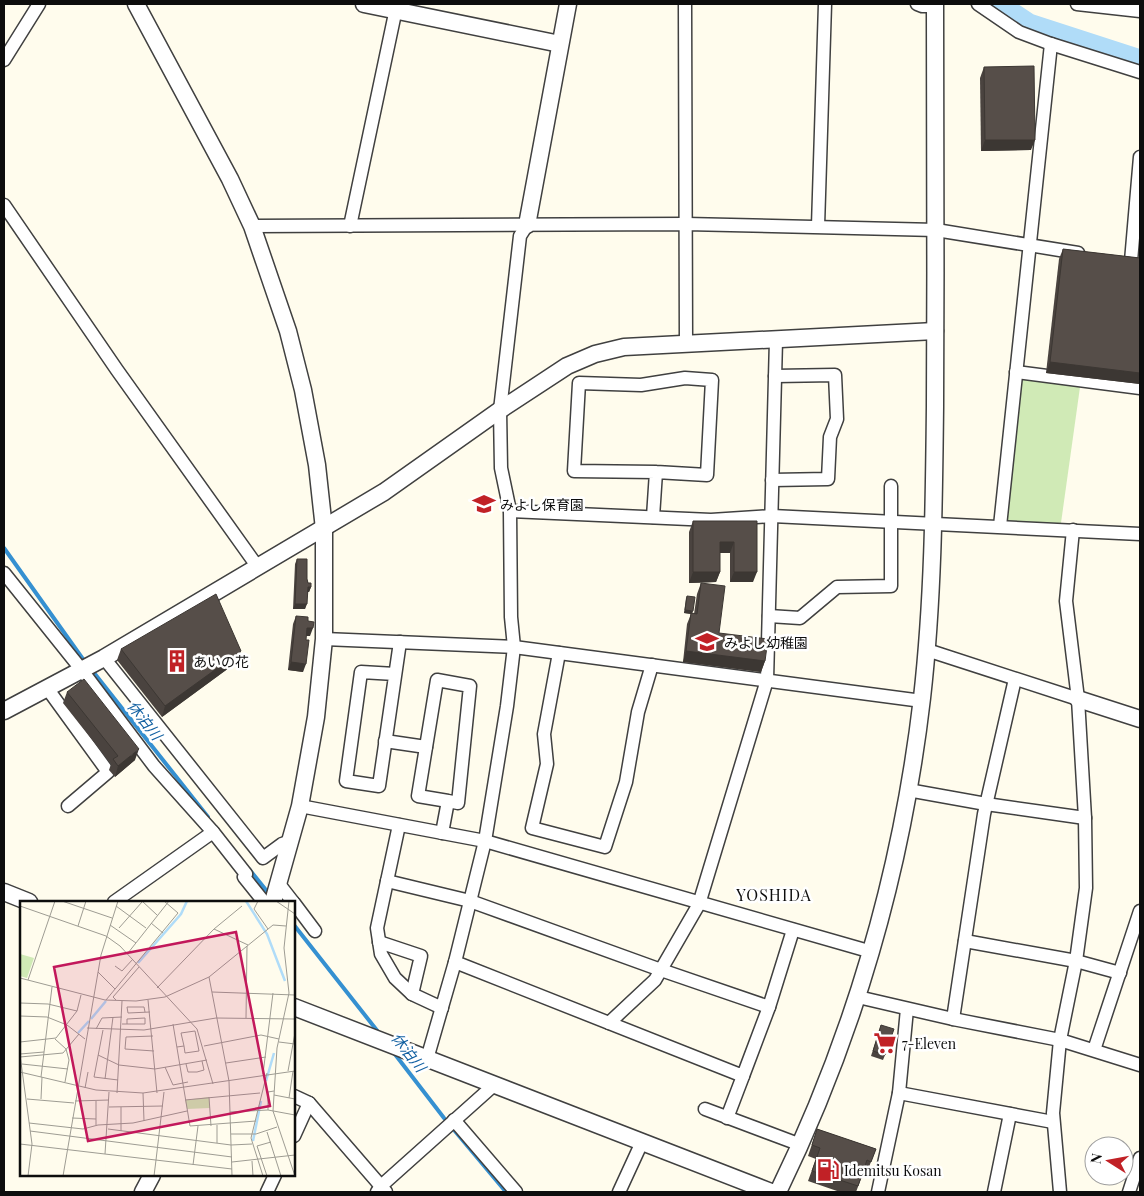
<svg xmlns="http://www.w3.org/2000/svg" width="1144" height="1196" font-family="'Playfair Display','Noto Sans JP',serif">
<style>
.green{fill:#d0eab6}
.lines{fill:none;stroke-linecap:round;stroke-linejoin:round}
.stream{stroke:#3590d1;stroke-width:4}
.river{stroke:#b0dcf8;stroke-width:21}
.minor-casing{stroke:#404040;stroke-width:15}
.tertiary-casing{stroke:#404040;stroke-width:19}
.minor{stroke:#fff;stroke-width:12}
.tertiary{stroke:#fff;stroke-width:16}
.wall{fill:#4a433f}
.shaded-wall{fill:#3c3733}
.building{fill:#564e49;stroke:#3c3733}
.labels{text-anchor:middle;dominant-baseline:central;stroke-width:5;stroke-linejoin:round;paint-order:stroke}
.poi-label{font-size:14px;fill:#0d0d0d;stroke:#fff;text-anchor:start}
.water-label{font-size:15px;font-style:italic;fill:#1361a2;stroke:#fff}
.quarter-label{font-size:16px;letter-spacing:1px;fill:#0d0d0d;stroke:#fff}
.inset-river{fill:none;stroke:#b0dcf8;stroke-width:2.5}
.inset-road{fill:none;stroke:#9e9c93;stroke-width:1}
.view{fill:#c2185b;fill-opacity:0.15;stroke:#c2185b;stroke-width:2.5}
.inset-edge{fill:none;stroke:#0d0d0d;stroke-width:2.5}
</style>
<rect width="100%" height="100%" fill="#fffced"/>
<path class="green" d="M1016 372 1081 380 1060 530 1000 526Z"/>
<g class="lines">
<g class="stream">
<path d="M4 548 85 662"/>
<path d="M91 669 208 817"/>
<path d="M249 869 270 895"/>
<path d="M294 925 379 1033"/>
<path d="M394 1053 444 1118 506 1192"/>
</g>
<path class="river" d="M999 4 1029 24 1140 60"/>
<defs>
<g id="minor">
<path d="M685 4 686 345"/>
<path d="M917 4 922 6H935"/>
<path d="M978 4 1019 32 1051 44 1140 72"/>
<path d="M1077 4 1140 11"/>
<path d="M4 60 39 4"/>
<path d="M4 205 117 370 257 566"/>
<path d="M252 226 686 224 936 230 1078 253"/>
<path d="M350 226 397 4"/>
<path d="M818 226 825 4"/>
<path d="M1131 261 1140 157"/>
<path d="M1016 372 1140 388"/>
<path d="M772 480 828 479 830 437 837 419 835 375 775 376"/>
<path d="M510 511 711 520 772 516 1140 534"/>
<path d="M653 517 656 472 574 471 579 383 641 385 685 378 712 380 707 475 656 472"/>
<path d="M1000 526 1051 44"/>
<path d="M4 573 81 669 154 766 213 832 246 874 244 877 264 902"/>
<path d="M769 616 800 618 837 587 891 586V486"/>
<path d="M324 639 514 647 922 701"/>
<path d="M927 650 1078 699"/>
<path d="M559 653 544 734 547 764 532 828 605 847 626 782 638 712 652 665"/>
<path d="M104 658 263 858 282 844 291 841"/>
<path d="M395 674 361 672 346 781 379 786 400 642"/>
<path d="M47 688 108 772 68 806"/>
<path d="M385 741 426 747"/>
<path d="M908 790 986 804 1085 818"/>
<path d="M300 806 485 841 872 952"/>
<path d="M399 825 377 928 381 954 395 978 412 994 442 1008"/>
<path d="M442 833 448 801 418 796 437 680 470 686 458 803 448 801"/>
<path d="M387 881 470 901 661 970 769 1007"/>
<path d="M279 884 293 902"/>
<path d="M114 902 213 832"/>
<path d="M294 903 315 931"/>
<path d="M965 941 1076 961 1120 973"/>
<path d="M379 942 421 956 412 994"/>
<path d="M455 962 743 1076 769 1007 793 930"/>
<path d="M858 997 953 1019 1060 1040 1140 1065"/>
<path d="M953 1019 984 814 1015 679"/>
<path d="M609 1023 655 980 699 904 767 680 776 340"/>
<path d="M1094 1050 1140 911"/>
<path d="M427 1059 455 962 485 841 507 706 514 647 511 617 510 511 501 468 500 410 520 236 527 225"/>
<path d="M899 1093 1053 1122"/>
<path d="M294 1096 309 1103 386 1192"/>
<path d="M705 1109 801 1145"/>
<path d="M727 1118 743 1076"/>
<path d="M454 1120 516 1192"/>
<path d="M294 1136 309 1103"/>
<path d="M267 1192 275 1175"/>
<path d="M377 1192 381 1186 494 1085"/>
<path d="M619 1192 642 1142"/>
<path d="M878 1192 899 1093 907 1009"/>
<path d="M994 1192 1010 1114"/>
<path d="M1060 1192 1053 1113 1060 1040 1076 961 1086 888 1085 818 1078 699 1066 601 1073 530"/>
<path d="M1129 1192 1140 1158"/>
</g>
<g id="tertiary">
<path d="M136 4 230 179 252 226 288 331 303 390 317 465 324 529V639L316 717 300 806 273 902"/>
<path d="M364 4 560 44"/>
<path d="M527 225 568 4"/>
<path d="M1078 699 1140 719"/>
<path d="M4 711 104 658 384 492 500 410 567 366 595 354 624 347 935 331"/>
<path d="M4 892 29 902"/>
<path d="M294 1007 771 1192"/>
<path d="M143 1192 152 1175"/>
<path d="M778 1192C854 1036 902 870 922 698 933 601 934 503 935 406 936 272 935 138 935 4"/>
</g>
</defs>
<use href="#minor" class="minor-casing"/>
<use href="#tertiary" class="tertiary-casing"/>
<use href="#minor" class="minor"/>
<use href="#tertiary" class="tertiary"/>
</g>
<g class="wall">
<path d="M984 67 1031 150 981 151 980 78Z"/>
<path d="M1063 249 1140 258V384L1046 373 1059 259Z"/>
<path d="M693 521H757L753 582H730V553H720V572L716 582 689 583V532Z"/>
<path d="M297 559 307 579 308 583 311 587 309 592H308L305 609H293L295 564Z"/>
<path d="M701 583 719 633 765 661 761 672 683 662 687 624 691 614 684 613 686 598 687 596 692 613 694 614 697 594Z"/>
<path d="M296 616 308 621 310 636H306L303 672 288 670 293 624Z"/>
<path d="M121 649 237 662 162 717 117 660Z"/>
<path d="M67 692 135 760 115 777 109 770 111 764 63 703Z"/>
<path d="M881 1025 885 1055 883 1060 871 1056Z"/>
<path d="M817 1129 876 1149 867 1172 864 1171 856 1192H840L808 1181 816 1159 808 1156Z"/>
</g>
<g class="shaded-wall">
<path d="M985 140H1035L1031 150 981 151Z"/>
<path d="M1050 362 1140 373V384L1046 373Z"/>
<path d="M720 542H734L730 553H716Z"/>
<path d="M693 572H720L716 582 689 583Z"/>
<path d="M734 572H757L753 582H730Z"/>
<path d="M308 587H311L309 592H306Z"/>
<path d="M295 604H307L305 609H293Z"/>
<path d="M685 610 693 611 692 614 684 613Z"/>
<path d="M307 628H313L310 636H304Z"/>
<path d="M241 651 237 662 162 717 165 706Z"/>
<path d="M686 651 765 661 761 672 683 662Z"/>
<path d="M291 662 306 664 303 672 288 670Z"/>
<path d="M139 749 135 760 115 777 118 766Z"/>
</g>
<g class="building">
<path d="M1034 66 1035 140H985L984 67Z"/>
<path d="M1063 249 1140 258V373L1050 362Z"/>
<path d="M693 521H757V572H734V542H720V572H693Z"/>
<path d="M297 559H307V579L308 583H311V587H308L307 604H295Z"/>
<path d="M701 583 725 586 719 633 768 639 765 661 686 651 691 613 697 614Z"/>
<path d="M216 594 241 651 165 706 121 649Z"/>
<path d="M687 596 695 597 693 611 685 610Z"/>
<path d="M296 616 308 617V621L314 622 313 628H307L306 640H309L306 664 291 662Z"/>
<path d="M84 679 139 749 118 766 113 759 118 756 67 692Z"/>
<path d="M881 1025 894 1029 885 1055 873 1051Z"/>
<path d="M817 1129 876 1149 871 1162 867 1160 858 1186 812 1171 820 1148 812 1145Z"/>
</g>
<defs>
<symbol id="school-bare" viewBox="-9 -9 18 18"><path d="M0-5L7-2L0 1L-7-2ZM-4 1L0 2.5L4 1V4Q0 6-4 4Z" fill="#c12126" stroke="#fff" stroke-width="2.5" paint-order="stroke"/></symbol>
<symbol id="building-bare" viewBox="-9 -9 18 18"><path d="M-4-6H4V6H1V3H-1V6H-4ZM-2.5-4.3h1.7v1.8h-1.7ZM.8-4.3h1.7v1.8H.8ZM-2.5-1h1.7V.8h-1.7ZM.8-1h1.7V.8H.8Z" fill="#c12126" stroke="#fff" stroke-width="2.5" paint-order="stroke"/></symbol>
<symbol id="supermarket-bare" viewBox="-9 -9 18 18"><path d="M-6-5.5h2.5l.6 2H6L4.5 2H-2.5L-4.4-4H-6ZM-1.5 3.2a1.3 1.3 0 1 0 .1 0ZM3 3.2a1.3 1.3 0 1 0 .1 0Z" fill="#c12126" stroke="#fff" stroke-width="2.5" paint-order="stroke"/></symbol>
<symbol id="fuel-bare" viewBox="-9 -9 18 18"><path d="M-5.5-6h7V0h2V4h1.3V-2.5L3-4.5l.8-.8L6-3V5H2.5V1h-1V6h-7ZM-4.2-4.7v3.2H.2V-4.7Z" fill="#c12126" stroke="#fff" stroke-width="2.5" paint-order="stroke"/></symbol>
</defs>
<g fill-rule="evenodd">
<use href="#school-bare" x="468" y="488" width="32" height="32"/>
<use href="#school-bare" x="691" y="626" width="32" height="32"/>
<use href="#building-bare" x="161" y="645" width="32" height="32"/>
<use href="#supermarket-bare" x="869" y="1027" width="32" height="32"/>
<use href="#fuel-bare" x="812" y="1154" width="32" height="32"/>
</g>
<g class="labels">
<g class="poi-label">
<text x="500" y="504">みよし保育園</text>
<text x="724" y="642">みよし幼稚園</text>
<text x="193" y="661">あいの花</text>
<text x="902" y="1043">7-Eleven</text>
<text x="844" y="1170">Idemitsu Kosan</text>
</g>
<g class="water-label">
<text transform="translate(145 720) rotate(52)">休泊川</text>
<text transform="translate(409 1052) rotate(52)">休泊川</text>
</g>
<g class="quarter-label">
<text x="774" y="894">YOSHIDA</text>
</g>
</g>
<g transform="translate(20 901)">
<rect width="275" height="275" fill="#fffced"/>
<path d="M0 53 14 57 7 77 0 75ZM189 196 190 207 167 208 165 199Z" fill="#d0eab6"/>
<path class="inset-river" d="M226 0 247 33 265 80M118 62 161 13 167 0M71 118 86 100M58 132 69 120M246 180 254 152M233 240 241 200"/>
<path class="inset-road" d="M42 0 92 17M122 0 137 14M238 0 234 8 248 28M256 0 275 13M269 0 264 47 269 92 257 147 253 210 275 275M0 5 86 35 100 45 177 128 193 183M96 5 126 27M131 22 143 32M90 24 116 42M58 25 66 0M99 27 122 1M194 28 228 44M108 52 149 0M95 65 102 70 113 58M78 71 95 88M189 76 209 180 212 275M0 77 85 99 116 100 145 96 189 76 253 24 266 25M8 79 35 0M137 87 194 28 222 5M192 91 275 94M86 99 158 12 144 0M96 99 93 96 119 66M128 99 137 192M0 102 28 103 57 110M125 111 124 106H107L108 112 130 111M0 115 27 116 47 124 65 138M226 117 227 45M102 123H107V118L125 117V123H107M153 123 170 225 236 220M67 127 124 129 196 117 275 118M76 128 82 117 102 116M83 129 74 176 98 179M133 135 106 136 105 148 134 150M35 138 46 148 49 159 45 181M0 141 36 137 57 110 61 94M259 141 275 143M184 145 241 134 259 138M157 146 164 145 161 132 175 130 179 150 165 152 164 145M0 153 24 151M0 154 12 243 8 275M78 154 99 164 135 168 187 159M0 156 43 152 59 133M206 162 246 156M2 163 48 168M166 163 168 171H177L184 169 182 160M145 166 153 184 168 181M268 170 275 132M0 171 76 189 123 192 275 170M243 173 253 92M21 176 32 86M85 178 93 116M65 187 68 171M254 190 248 191V209L275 214M97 192 102 100M123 192 124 220M254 194 275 198M189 196 191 225M269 197 273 170M7 198 54 202M21 198 22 176M165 199 240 192M55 200 89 199M76 200V224M89 206 143 205M210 211 248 209M52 217 76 218M9 222 63 228 78 224 113 222 167 210M197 224V242M88 228 211 244 232 243M10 230 212 256M101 230V206M247 231 261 275M211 233H236L257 226M0 243 212 268M85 253 89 191M136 259 144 191M232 260 233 275M212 261 275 254M173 264 178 225M43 275 81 54 98 0M134 275 136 259M243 275 231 237 247 172M247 275 237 245 251 241"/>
<path class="view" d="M216 31 250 205 68 240 34 66Z"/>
<rect width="275" height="275" class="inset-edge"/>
</g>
<rect width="1144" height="1196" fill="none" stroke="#0d0d0d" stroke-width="10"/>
<g transform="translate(1109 1161) rotate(281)"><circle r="24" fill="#ffffff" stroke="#9e9e9e"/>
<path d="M0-4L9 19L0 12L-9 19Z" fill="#c12126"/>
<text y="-8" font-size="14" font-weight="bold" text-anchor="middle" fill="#0d0d0d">N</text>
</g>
</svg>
